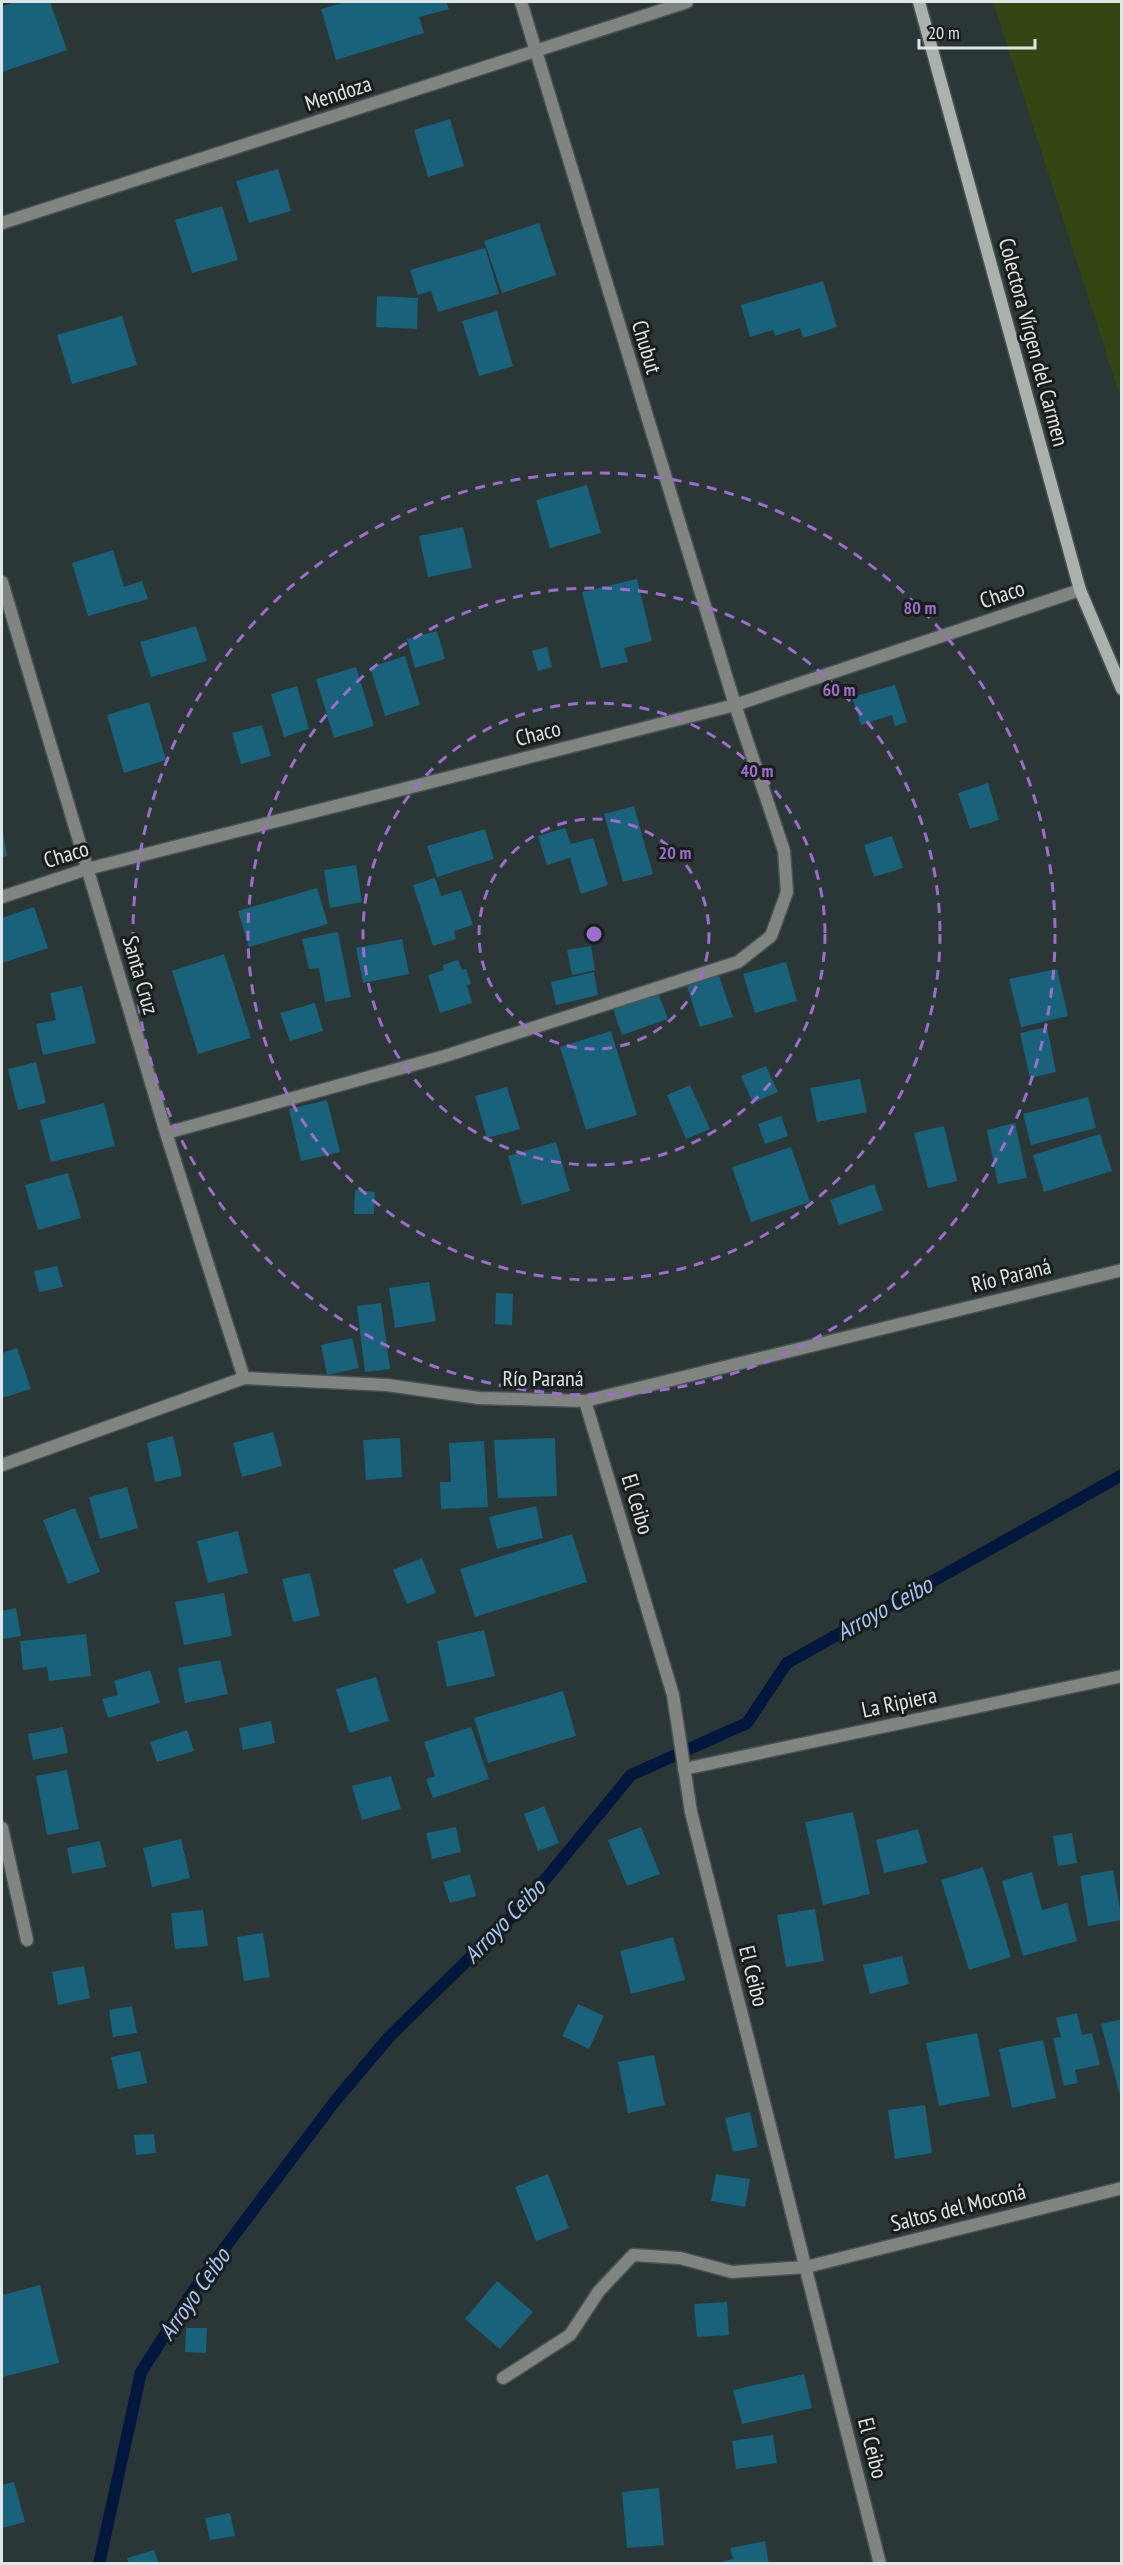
<svg xmlns="http://www.w3.org/2000/svg" width="1123" height="2565" font-family="'PT Sans Narrow',sans-serif">
<style>
.green{fill:#334611}
.lines{fill:none;stroke-linecap:round;stroke-linejoin:round}
.stream{stroke:#01173d;stroke-width:12}
.building{fill:#18627b}
.service-casing{stroke:#485252;stroke-width:15}
.minor-casing{stroke:#485252;stroke-width:15}
.secondary-casing{stroke:#485252;stroke-width:15}
.service{stroke:#808582;stroke-width:12}
.minor{stroke:#808582;stroke-width:12}
.secondary{stroke:#abb2ae;stroke-width:12}
.ring{fill:none;stroke:#9e6dcd;stroke-width:3;stroke-dasharray:10 8}
.labels{text-anchor:middle;dominant-baseline:central;stroke-width:6;stroke-linejoin:round;paint-order:stroke}
.street-label{font-size:22px;fill:#dfe6e6;stroke:#181d1c}
.water-label{font-size:24px;font-style:italic;fill:#a5c5f6;stroke:#181d1c}
.centre{fill:#9e6dcd;stroke:#181d1c;stroke-width:3}
.ring-label{font-size:18px;text-anchor:middle;font-weight:bold;fill:#9e6dcd;stroke:#181d1c;stroke-width:6;stroke-linejoin:round;paint-order:stroke}
</style>
<rect width="100%" height="100%" fill="#2b3636"/>
<path class="green" d="M993 2H1121V399Z"/>
<g class="lines">
<path class="stream" d="M99 2564 141 2372 199 2282 335 2101 390 2036 526 1903 631 1775 747 1723 787 1663 1122 1475"/>
</g>
<g class="building">
<path d="M17 2H50L67 50 2 72V6Z"/>
<path d="M346 2H446L449 9 419 17 424 33 336 60 321 9Z"/>
<path d="M450 119 464 166 428 177 414 130Z"/>
<path d="M278 169 291 211 249 223 236 181Z"/>
<path d="M222 206 238 260 192 273 175 220Z"/>
<path d="M539 223 556 275 502 293 484 241Z"/>
<path d="M485 248 499 294 438 312 431 291 418 295 410 270Z"/>
<path d="M823 281 837 327 803 338 800 328 775 336 773 330 750 337 741 305Z"/>
<path d="M377 296 418 298 417 329 376 327Z"/>
<path d="M497 311 513 366 479 376 462 321Z"/>
<path d="M122 316 137 365 72 384 57 335Z"/>
<path d="M587 485 601 533 550 548 536 500Z"/>
<path d="M463 527 472 568 428 577 419 536Z"/>
<path d="M113 550 124 587 142 581 148 599 88 616 72 563Z"/>
<path d="M637 579 652 641 624 648 628 662 601 668 582 592Z"/>
<path d="M196 626 207 661 151 677 140 642Z"/>
<path d="M437 631 445 659 415 668 407 639Z"/>
<path d="M547 647 552 667 538 671 532 651Z"/>
<path d="M405 656 420 705 385 716 370 667Z"/>
<path d="M356 667 374 726 334 738 316 679Z"/>
<path d="M895 685 907 722 895 726 892 715 861 725 852 697Z"/>
<path d="M297 686 309 729 284 737 271 694Z"/>
<path d="M149 702 166 760 124 773 107 715Z"/>
<path d="M262 725 271 756 241 764 232 733Z"/>
<path d="M988 783 999 820 970 829 958 793Z"/>
<path d="M634 806 653 874 623 882 604 814Z"/>
<path d="M2 826 7 856 2 857Z"/>
<path d="M565 828 571 844 593 838 608 885 581 894 570 858 547 865 538 836Z"/>
<path d="M485 829 494 859 437 877 427 846Z"/>
<path d="M892 836 903 868 874 877 864 845Z"/>
<path d="M356 865 362 902 330 908 324 870Z"/>
<path d="M435 878 441 896 461 890 473 925 454 931 456 939 433 946 413 885Z"/>
<path d="M317 888 328 924 249 947 238 911Z"/>
<path d="M34 907 48 948 2 963V918Z"/>
<path d="M338 932 351 997 325 1002 319 968 309 969 302 939Z"/>
<path d="M402 939 409 974 363 983 356 948Z"/>
<path d="M591 946 595 970 572 975 567 950Z"/>
<path d="M224 954 251 1038 198 1054 172 971Z"/>
<path d="M458 960 462 970 466 969 471 984 467 985 472 1003 440 1013 428 975 444 970 443 965Z"/>
<path d="M786 962 797 1001 755 1013 743 974Z"/>
<path d="M1057 969 1068 1016 1021 1027 1009 979Z"/>
<path d="M594 972 598 995 556 1005 551 982Z"/>
<path d="M718 973 733 1017 700 1027 686 983Z"/>
<path d="M82 986 96 1043 43 1055 36 1024 56 1020 50 993Z"/>
<path d="M658 993 668 1019 622 1035 613 1009Z"/>
<path d="M315 1003 323 1031 290 1041 280 1013Z"/>
<path d="M1047 1027 1056 1072 1030 1078 1020 1033Z"/>
<path d="M611 1031 637 1115 586 1130 560 1047Z"/>
<path d="M36 1062 46 1103 18 1110 8 1069Z"/>
<path d="M766 1066 778 1092 753 1103 741 1076Z"/>
<path d="M860 1079 867 1112 817 1122 810 1088Z"/>
<path d="M690 1085 710 1129 686 1139 667 1095Z"/>
<path d="M507 1087 520 1129 487 1138 475 1096Z"/>
<path d="M1088 1097 1096 1128 1031 1145 1023 1114Z"/>
<path d="M327 1100 340 1152 301 1161 289 1109Z"/>
<path d="M104 1103 115 1146 51 1162 40 1120Z"/>
<path d="M781 1116 788 1136 765 1144 758 1124Z"/>
<path d="M1015 1123 1027 1178 998 1184 987 1130Z"/>
<path d="M944 1126 957 1181 928 1188 914 1133Z"/>
<path d="M1100 1134 1112 1171 1044 1192 1033 1155Z"/>
<path d="M556 1142 570 1191 522 1205 508 1156Z"/>
<path d="M791 1147 810 1202 751 1222 732 1167Z"/>
<path d="M68 1173 81 1218 38 1230 25 1185Z"/>
<path d="M874 1184 883 1210 839 1225 830 1200Z"/>
<path d="M355 1190 375 1192 374 1214H354Z"/>
<path d="M57 1266 63 1287 39 1292 34 1271Z"/>
<path d="M429 1282 436 1321 395 1328 389 1288Z"/>
<path d="M496 1293 513 1294 512 1325 495 1324Z"/>
<path d="M381 1303 390 1369 365 1372 357 1306Z"/>
<path d="M352 1338 359 1368 327 1375 321 1345Z"/>
<path d="M17 1348 31 1389 2 1398V1353Z"/>
<path d="M273 1432 282 1466 242 1477 233 1443Z"/>
<path d="M173 1436 182 1476 155 1482 147 1443Z"/>
<path d="M400 1438 402 1477 366 1480 363 1440Z"/>
<path d="M555 1438 557 1496 498 1498 494 1440Z"/>
<path d="M484 1441 488 1507 441 1509 440 1482H451L449 1443Z"/>
<path d="M127 1487 138 1528 100 1539 89 1497Z"/>
<path d="M536 1506 543 1538 497 1549 489 1517Z"/>
<path d="M75 1508 100 1572 68 1584 43 1520Z"/>
<path d="M238 1531 248 1573 208 1583 197 1541Z"/>
<path d="M572 1534 587 1582 475 1617 460 1569Z"/>
<path d="M422 1558 436 1593 407 1604 393 1570Z"/>
<path d="M310 1573 320 1616 293 1622 282 1579Z"/>
<path d="M224 1593 232 1636 184 1645 175 1602Z"/>
<path d="M16 1608 21 1636 2 1639V1611Z"/>
<path d="M484 1630 495 1676 447 1687 437 1641Z"/>
<path d="M86 1634 91 1676 49 1681 47 1667 23 1670 20 1641Z"/>
<path d="M220 1660 228 1694 185 1703 178 1668Z"/>
<path d="M150 1670 160 1703 108 1718 102 1699 118 1695 114 1681Z"/>
<path d="M376 1677 389 1721 349 1733 336 1689Z"/>
<path d="M563 1691 576 1736 488 1763 474 1718Z"/>
<path d="M271 1721 275 1743 243 1750 239 1728Z"/>
<path d="M63 1727 68 1753 33 1760 28 1734Z"/>
<path d="M471 1727 489 1779 433 1798 426 1779 435 1776 424 1742Z"/>
<path d="M187 1730 194 1751 157 1762 150 1742Z"/>
<path d="M67 1770 79 1829 47 1835 36 1776Z"/>
<path d="M391 1776 401 1809 362 1820 352 1786Z"/>
<path d="M544 1806 559 1843 538 1851 524 1814Z"/>
<path d="M853 1812 870 1894 823 1905 805 1822Z"/>
<path d="M456 1827 461 1852 432 1859 426 1833Z"/>
<path d="M641 1827 660 1874 627 1886 608 1840Z"/>
<path d="M918 1829 927 1863 884 1873 876 1840Z"/>
<path d="M1072 1833 1077 1863 1058 1866 1053 1836Z"/>
<path d="M181 1839 190 1878 152 1887 143 1848Z"/>
<path d="M100 1841 106 1867 72 1874 67 1848Z"/>
<path d="M983 1867 1011 1957 969 1970 941 1880Z"/>
<path d="M1113 1870 1122 1920 1088 1926 1080 1876Z"/>
<path d="M1032 1872 1042 1910 1067 1903 1077 1941 1023 1956 1002 1881Z"/>
<path d="M470 1874 476 1896 450 1903 443 1882Z"/>
<path d="M815 1909 824 1961 786 1967 777 1915Z"/>
<path d="M203 1910 208 1946 175 1949 171 1913Z"/>
<path d="M263 1933 270 1977 244 1981 237 1937Z"/>
<path d="M673 1937 685 1980 631 1994 620 1951Z"/>
<path d="M902 1956 909 1984 870 1994 863 1965Z"/>
<path d="M84 1966 90 1998 58 2005 52 1972Z"/>
<path d="M578 2004 604 2016 589 2049 562 2036Z"/>
<path d="M132 2006 137 2033 113 2037 109 2010Z"/>
<path d="M1077 2013 1082 2035 1092 2033 1100 2065 1075 2070 1078 2083 1064 2086 1053 2038 1061 2037 1056 2018Z"/>
<path d="M1122 2019V2099H1121L1101 2024Z"/>
<path d="M977 2033 990 2096 939 2106 926 2043Z"/>
<path d="M1043 2040 1056 2098 1012 2108 999 2049Z"/>
<path d="M140 2051 147 2083 118 2089 111 2057Z"/>
<path d="M654 2055 665 2105 628 2113 618 2062Z"/>
<path d="M925 2105 932 2153 895 2159 888 2110Z"/>
<path d="M750 2112 758 2147 733 2152 725 2118Z"/>
<path d="M154 2134 156 2153 136 2155 134 2135Z"/>
<path d="M548 2174 569 2228 536 2241 515 2187Z"/>
<path d="M716 2174 750 2179 745 2207 711 2201Z"/>
<path d="M497 2281 533 2312 500 2349 465 2319Z"/>
<path d="M40 2285 59 2363 2 2377V2295Z"/>
<path d="M727 2302 729 2335 697 2337 694 2304Z"/>
<path d="M186 2328H207L206 2353 185 2352Z"/>
<path d="M804 2374 812 2408 742 2424 733 2390Z"/>
<path d="M773 2435 777 2463 736 2469 732 2441Z"/>
<path d="M14 2482 25 2522 2 2528V2485Z"/>
<path d="M659 2488 664 2545 627 2548 622 2492Z"/>
<path d="M230 2513 235 2536 210 2540 205 2518Z"/>
<path d="M765 2541 769 2564H713L733 2559 730 2548Z"/>
<path d="M154 2550 159 2564H129L127 2558Z"/>
</g>
<g class="lines">
<defs>
<g id="service">
<path d="M166 1133 445 1056 738 962 771 936 787 892 784 851 735 705"/>
<path d="M503 2378 570 2335 599 2291 633 2255 680 2258 732 2272 806 2267"/>
</g>
<g id="minor">
<path d="M521 2 735 705"/>
<path d="M2 223 687 2"/>
<path d="M2 582 166 1133 244 1378"/>
<path d="M2 897 87 869 735 705 1080 590"/>
<path d="M585 1401 673 1695 691 1812 880 2564"/>
<path d="M2 1465 244 1378 387 1385 479 1398 585 1401 1122 1270"/>
<path d="M684 1769 1122 1676"/>
<path d="M2 1828 27 1940"/>
<path d="M806 2267 1122 2188"/>
</g>
<path id="secondary" d="M919 2 1080 590 1122 689"/>
</defs>
<use href="#service" class="service-casing"/>
<use href="#minor" class="minor-casing"/>
<use href="#secondary" class="secondary-casing"/>
<use href="#service" class="service"/>
<use href="#minor" class="minor"/>
<use href="#secondary" class="secondary"/>
</g>
<g class="ring">
<circle cx="594" cy="934" r="115"/>
<circle cx="594" cy="934" r="231"/>
<circle cx="594" cy="934" r="346"/>
<circle cx="594" cy="934" r="461"/>
</g>
<g class="labels">
<g class="street-label">
<text transform="translate(338 93) rotate(-18)">Mendoza</text>
<text transform="translate(1034 342) rotate(75)">Colectora Vírgen del Carmen</text>
<text transform="translate(647 347) rotate(73)">Chubut</text>
<text transform="translate(1002 594) rotate(-18)">Chaco</text>
<text transform="translate(538 733) rotate(-14)">Chaco</text>
<text transform="translate(66 854) rotate(-17)">Chaco</text>
<text transform="translate(141 975) rotate(74)">Santa Cruz</text>
<text transform="translate(1011 1275) rotate(-14)">Río Paraná</text>
<text x="543" y="1378">Río Paraná</text>
<text transform="translate(638 1504) rotate(73)">El Ceibo</text>
<text transform="translate(899 1702) rotate(-12)">La Ripiera</text>
<text transform="translate(754 1976) rotate(76)">El Ceibo</text>
<text transform="translate(958 2207) rotate(-14)">Saltos del Moconá</text>
<text transform="translate(873 2448) rotate(76)">El Ceibo</text>
</g>
<g class="water-label">
<text transform="translate(884 1608) rotate(-29)">Arroyo Ceibo</text>
<text transform="translate(504 1921) rotate(-46)">Arroyo Ceibo</text>
<text transform="translate(194 2294) rotate(-55)">Arroyo Ceibo</text>
</g>
</g>
<circle cx="594" cy="934" r="9" class="centre"/>
<g class="ring-label">
<text x="920" y="614">80 m</text>
<text x="839" y="696">60 m</text>
<text x="757" y="777">40 m</text>
<text x="675" y="859">20 m</text>
</g>
<rect width="1123" height="2565" fill="none" stroke="#dfe6e6" stroke-width="6"/>
<path d="M919 39v9h116v-9" fill="none" stroke="#dfe6e6" stroke-width="3"/>
<text x="928" y="39" font-size="18" fill="#dfe6e6" stroke="#181d1c" stroke-width="4.5" paint-order="stroke">20 m</text>
</svg>
